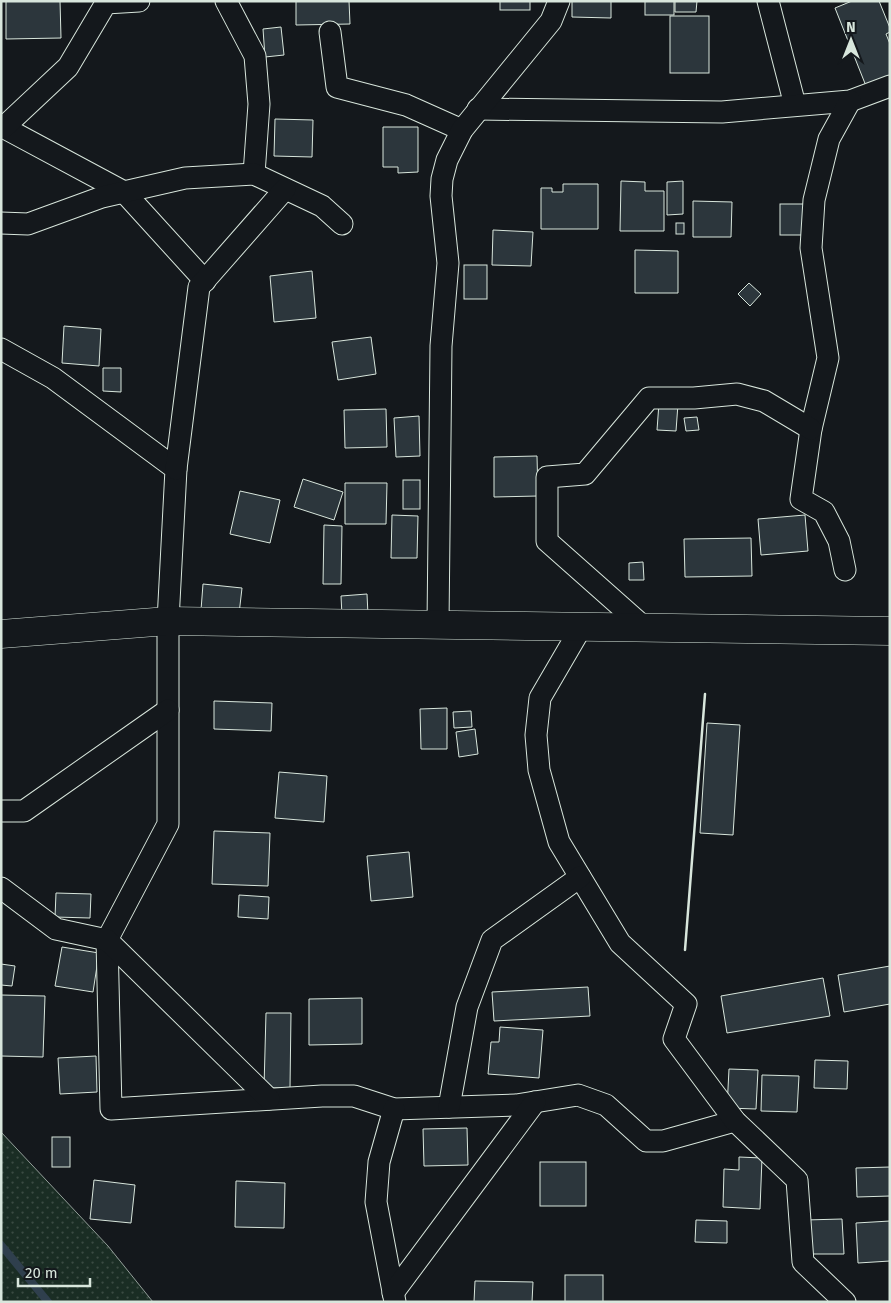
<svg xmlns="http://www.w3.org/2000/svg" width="891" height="1303" font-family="'Fira Sans',sans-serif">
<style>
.green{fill:url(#green-dots);stroke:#939e99}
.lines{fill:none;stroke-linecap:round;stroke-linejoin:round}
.stream{stroke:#2f3f4d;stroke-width:8}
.building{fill:#2c363c;stroke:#d8e6dc}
.street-casing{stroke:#d8e6dc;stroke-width:23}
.secondary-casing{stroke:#d8e6dc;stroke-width:29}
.street{stroke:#14181c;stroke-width:21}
.secondary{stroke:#14181c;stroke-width:28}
.wall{stroke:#d8e6dc;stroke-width:2.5}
</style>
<defs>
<pattern id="green-dots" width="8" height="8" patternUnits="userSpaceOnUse" patternTransform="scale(1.25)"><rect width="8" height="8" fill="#1a2d24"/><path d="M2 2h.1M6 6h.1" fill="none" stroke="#3b4b43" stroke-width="1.8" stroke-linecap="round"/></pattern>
</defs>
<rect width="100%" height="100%" fill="#14181c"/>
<path class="green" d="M1 1132 108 1246 153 1302H1Z"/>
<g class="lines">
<path class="stream" d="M1 1245 48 1302"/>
</g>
<g class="building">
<path d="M6 1H60L61 38 6 39Z"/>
<path d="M296 1H349L350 24 296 25Z"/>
<rect x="500" y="1" width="30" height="9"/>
<path d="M572 1H611V18L572 17Z"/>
<rect x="645" y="1" width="29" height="14"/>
<path d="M675 1H697L696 12H675Z"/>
<path d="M852 1H879L890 28V32L886 34 890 44V77L866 86 835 8Z"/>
<rect x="670" y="16" width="39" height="57"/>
<path d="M281 27 284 55 265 57 263 29Z"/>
<path d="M275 119 313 120 312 157 274 156Z"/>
<path d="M383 127H418V172L398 173V167H383Z"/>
<path d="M621 181 645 182V191H664V231H620Z"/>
<path d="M683 181V214L667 215V182Z"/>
<path d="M563 184H598V229H541V188H552V192H563Z"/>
<path d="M693 201 732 202 731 237H693Z"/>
<rect x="780" y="204" width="25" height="31"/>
<rect x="676" y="223" width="8" height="11"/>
<path d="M493 230 533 232 531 266 492 265Z"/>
<path d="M635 250 678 251V293H635Z"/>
<rect x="464" y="265" width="23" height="34"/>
<path d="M312 271 316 318 274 322 270 276Z"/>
<path d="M749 283 761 294 750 306 738 294Z"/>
<path d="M64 326 101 329 99 366 62 363Z"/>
<path d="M371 337 376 374 338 380 332 342Z"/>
<path d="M103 368H121V392L103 391Z"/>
<path d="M659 403 678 404 676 431 657 430Z"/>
<path d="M386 409 387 447 345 448 344 410Z"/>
<path d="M419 416 420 456 396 457 394 418Z"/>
<path d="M697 417 699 430 686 431 684 418Z"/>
<path d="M537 456 538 496 494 497V457Z"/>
<path d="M303 479 343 492 334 520 294 507Z"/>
<rect x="403" y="480" width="17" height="29"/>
<path d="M345 483H387L386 524H345Z"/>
<path d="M240 491 280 500 270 543 230 534Z"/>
<path d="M392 515 418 516 417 558H391Z"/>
<path d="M805 515 808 551 761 555 758 519Z"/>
<path d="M324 525 342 526 341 584H323Z"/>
<path d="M751 538 752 576 685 577 684 539Z"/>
<path d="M643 562 644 580H629V563Z"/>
<path d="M203 584 242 588 239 614 201 610Z"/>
<path d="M367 594 368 615 342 616 341 596Z"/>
<path d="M214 701 272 703 271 731 214 729Z"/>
<path d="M447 708V749H421L420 709Z"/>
<path d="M471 711 472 727 454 728 453 712Z"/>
<path d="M707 723 740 725 733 835 700 833Z"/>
<path d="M475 729 478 754 459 757 456 732Z"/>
<path d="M279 772 327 776 324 822 275 818Z"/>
<path d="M214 831 270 833 268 886 212 884Z"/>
<path d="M409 852 413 897 371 901 367 856Z"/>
<path d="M56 893 91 894 90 918 55 917Z"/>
<path d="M239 895 269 897 268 919 238 917Z"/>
<path d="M62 947 99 953 93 992 55 986Z"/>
<path d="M1 964 15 966 12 986 1 985Z"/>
<path d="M890 966V1004L844 1012 838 975Z"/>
<path d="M823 978 830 1016 727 1033 721 996Z"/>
<path d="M588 987 590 1016 494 1021 492 992Z"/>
<path d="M1 995 45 996 43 1057 1 1056Z"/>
<path d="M362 998V1044L309 1045V999Z"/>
<path d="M266 1013H291L290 1088H264Z"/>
<path d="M500 1027 543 1030 539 1078 488 1074 491 1042H499Z"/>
<path d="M96 1056 97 1092 60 1094 58 1058Z"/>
<path d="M815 1060 848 1061 847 1089 814 1088Z"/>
<path d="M729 1069 758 1070 756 1109 727 1108Z"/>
<path d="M762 1075 799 1076 797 1112 761 1111Z"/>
<path d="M467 1128 468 1165 424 1166 423 1129Z"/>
<rect x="52" y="1137" width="18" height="30"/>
<path d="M739 1157 762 1158 760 1209 723 1207 724 1169 739 1170Z"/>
<rect x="540" y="1162" width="46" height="44"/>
<path d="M890 1167V1196L857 1197 856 1168Z"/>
<path d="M94 1180 135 1185 131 1223 90 1219Z"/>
<path d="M236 1181 285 1183 284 1228 235 1227Z"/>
<path d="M842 1219 844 1254H806L805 1220Z"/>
<path d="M696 1220 727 1221V1243L695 1242Z"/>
<path d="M890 1221V1261L858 1263 856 1223Z"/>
<rect x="565" y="1275" width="38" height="27"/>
<path d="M475 1281 533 1282 532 1302H474Z"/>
</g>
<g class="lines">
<defs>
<g id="street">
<path d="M226 1 255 56 259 104 254 174"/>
<path d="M768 1 795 105"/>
<path d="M330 32 337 87 406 105 462 130"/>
<path d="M478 109 722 112 850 101 890 86"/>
<path d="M1 126 124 192 205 281"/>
<path d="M4 127 68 67 106 3 139 1"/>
<path d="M1 223 28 224 102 197 185 178 254 174 322 206 342 224"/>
<path d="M1 349 53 378 176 469 168 621V824L107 940 111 1109 322 1096H354L394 1109 516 1105 578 1095 606 1105 646 1141H663L735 1121"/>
<path d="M176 469 199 287 285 189"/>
<path d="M845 570 839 541 824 512 801 499 811 429 828 358 811 248 814 200 829 139 850 101"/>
<path d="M438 625 441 346 448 263 441 196 442 179 447 160 462 130 551 21 559 1"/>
<path d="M582 626 540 698 536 735 539 770 559 842 620 943 686 1004 674 1039 735 1121 797 1180 803 1262 845 1302"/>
<path d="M644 627 547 541V477L585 474 649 398H694L737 394 764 401 811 429"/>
<path d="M1 811H24L168 710"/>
<path d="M1 888 56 929 107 940 269 1099"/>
<path d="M449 1107 467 1007 492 940 580 877"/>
<path d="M394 1109 379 1162 376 1202 395 1302"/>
<path d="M393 1293 535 1102"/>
</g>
<path id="secondary" d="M1 634 168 621 890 631"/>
</defs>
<use href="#street" class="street-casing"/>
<use href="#secondary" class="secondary-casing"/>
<use href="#street" class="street"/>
<use href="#secondary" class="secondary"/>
<path class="wall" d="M685 950 705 694"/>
</g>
<rect width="891" height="1303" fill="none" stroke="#d8e6dc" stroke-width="5"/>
<g transform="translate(851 40)" stroke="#14181c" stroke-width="4" paint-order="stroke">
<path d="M0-4L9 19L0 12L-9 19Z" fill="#d8e6dc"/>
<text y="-8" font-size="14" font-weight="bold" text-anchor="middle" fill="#d8e6dc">N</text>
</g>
<path d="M18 1278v8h72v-8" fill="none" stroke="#d8e6dc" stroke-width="2.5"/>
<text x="25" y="1278" font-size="15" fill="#d8e6dc" stroke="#14181c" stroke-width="4" paint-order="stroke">20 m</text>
</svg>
